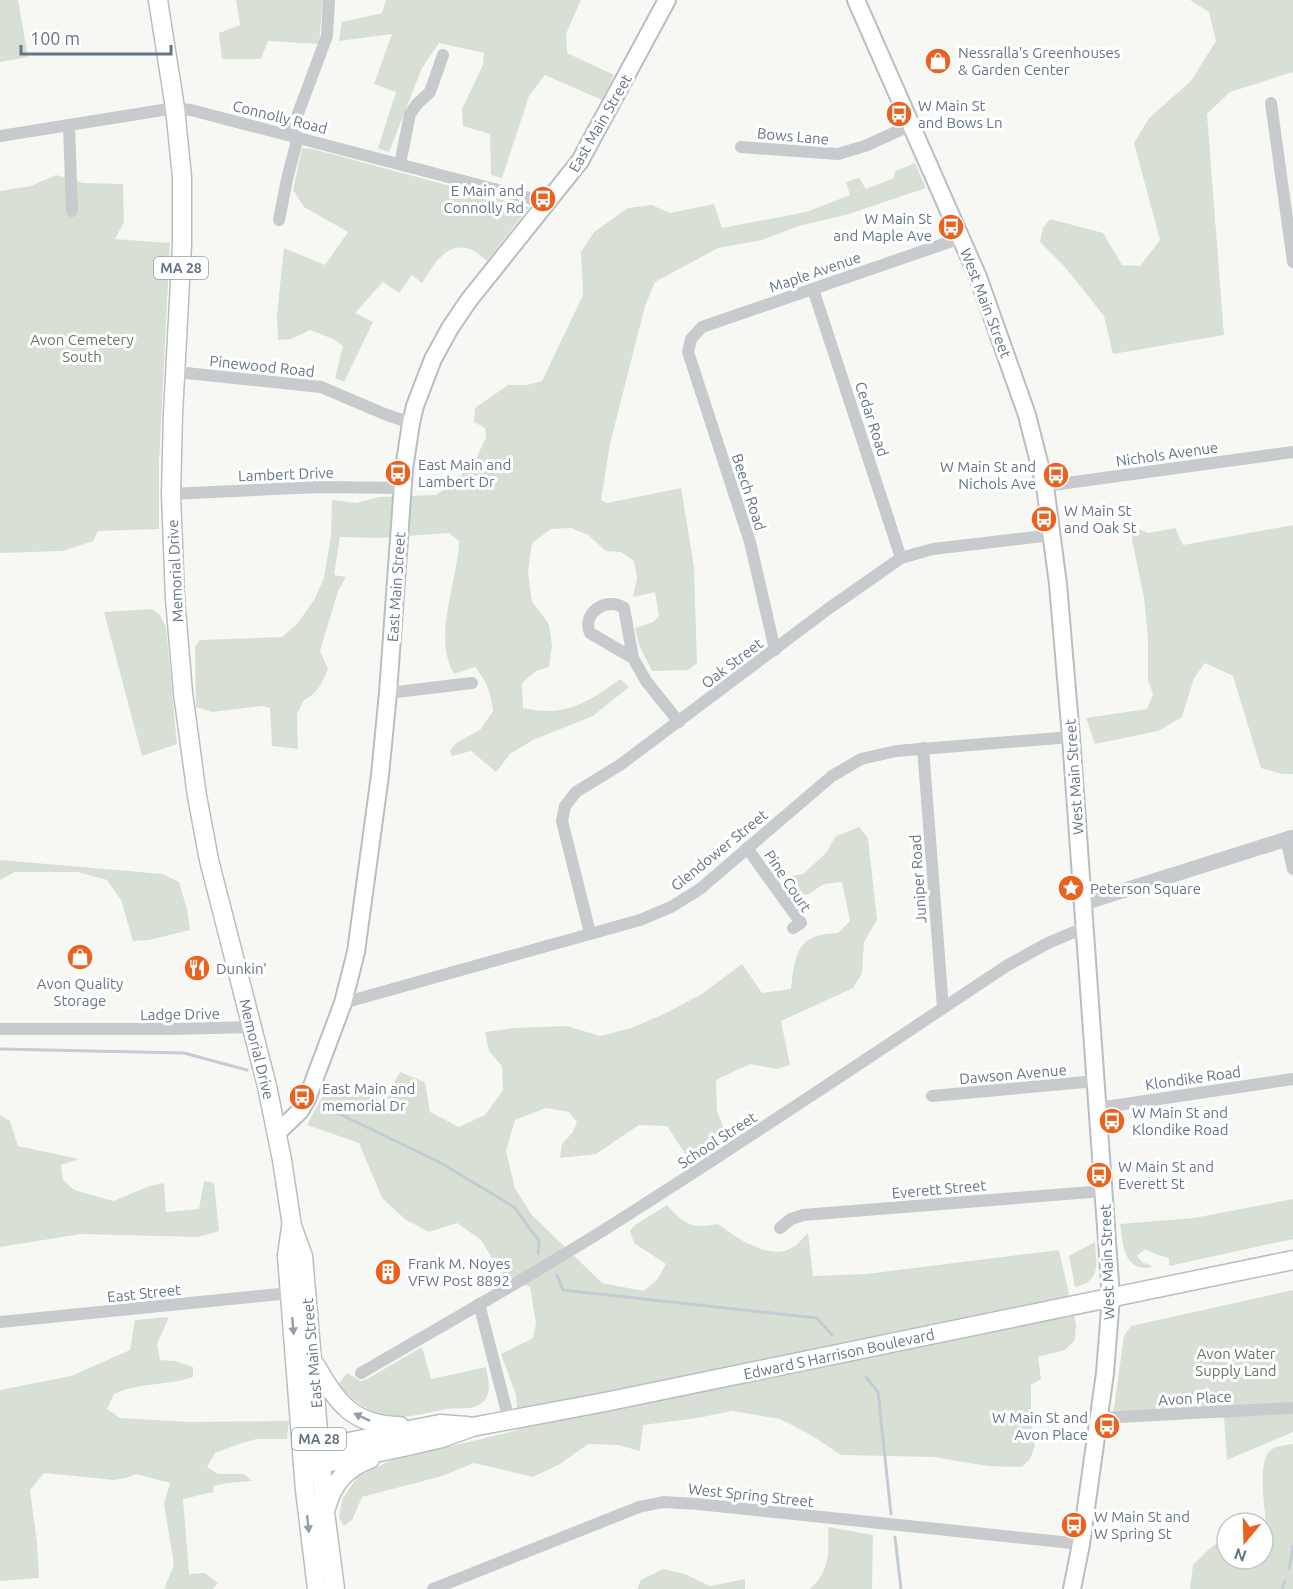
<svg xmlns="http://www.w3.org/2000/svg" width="1293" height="1589" font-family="Ubuntu,sans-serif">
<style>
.green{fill:#d8e0d5}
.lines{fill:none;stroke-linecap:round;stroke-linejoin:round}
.stream{stroke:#c3ccd2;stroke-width:3}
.secondary-casing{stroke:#b9bec3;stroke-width:20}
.primary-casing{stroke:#babec2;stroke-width:21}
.minor{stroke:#c7cbce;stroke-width:12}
.tertiary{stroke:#c7cbce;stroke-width:15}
.secondary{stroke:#fff;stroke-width:16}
.primary{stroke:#fff;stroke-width:18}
.oneway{fill:#939eab}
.labels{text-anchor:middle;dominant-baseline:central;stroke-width:6;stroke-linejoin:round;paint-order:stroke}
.shield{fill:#fff;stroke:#939eab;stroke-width:1.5}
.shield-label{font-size:14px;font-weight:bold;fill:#657587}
.poi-label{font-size:15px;fill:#657587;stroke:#fff;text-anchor:start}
.street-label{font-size:15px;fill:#657587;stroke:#fff}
.park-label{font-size:15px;fill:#637960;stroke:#fff}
</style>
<rect width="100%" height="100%" fill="#f7f8f4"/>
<g class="green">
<path d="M0 0H18L28 57 0 62Z"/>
<path d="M236 0H323L319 44 268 41 261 59H222L219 33 240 25Z"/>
<path d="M386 0H581L566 34 567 53 614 75 602 100 545 75 529 96 502 178 491 175 490 134 463 126 462 109 483 65 484 53 439 43 422 68 389 152 378 148 396 92 374 84 392 34 339 41 342 22 382 13Z"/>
<path d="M1190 0H1293V72L1230 92 1207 114 1224 335 1113 354 1104 316 1065 267 1040 242 1043 228 1050 219 1103 233 1122 265 1140 266 1160 240 1134 143 1149 118 1191 81 1216 41 1209 12Z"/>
<path d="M302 148 313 149 529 207 487 261C483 258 477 252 472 250 447 239 433 266 422 283L412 275 399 293 383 282 355 313 373 322 344 382 335 378 343 346 333 339 310 330 291 339 278 340 277 314 284 248 325 265 348 232 304 207 293 190Z"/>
<path d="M915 163 926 188 849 214 799 226 762 240 718 248 655 282 645 306 610 444 601 500 607 503 681 488 694 567 697 663 688 670 652 671 639 645 635 628 653 622 659 616 655 592 633 597 637 578 634 561 621 552 606 551 588 535 571 528 551 529 532 543 528 572 532 602 549 624 552 646 549 667 536 671 522 683 523 708C565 717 586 704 620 679L629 687 593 716 533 740 510 754 496 772 471 751 452 756 450 751 456 743 480 730 493 711C491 694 487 681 475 667L454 674C432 637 458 581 459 541L449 533 379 538 340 537 334 575 346 577 338 591 320 651 328 669C322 683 318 693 304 700L297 714 298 749 272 746 270 708 263 706 212 712 196 707 195 646 200 640 282 637 297 624 314 600 324 578 331 536 332 500 356 503 379 497 436 495 455 482 476 459 486 437 485 428 474 422 475 408 508 385H527L542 381 583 295 581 252 594 232 628 208 652 205 670 213 714 204 722 228 806 212 850 195 846 182 859 178 866 189 894 178 895 171Z"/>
<path d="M56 175 83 183 123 184 124 222 115 239 170 243 159 464V529L98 531 93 541 63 551 0 553V191L31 186Z"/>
<path d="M1293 525V774H1282L1261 768 1233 676 1205 663 1194 678 1182 717 1158 731 1095 744 1086 718 1147 709 1153 694 1148 680V638L1144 598 1132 540 1133 527 1148 533 1175 528 1183 545Z"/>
<path d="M152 609 160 615 166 627 177 744 142 756 104 612Z"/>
<path d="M859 827 868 838 877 920 864 942 862 973 853 988 781 1021 790 1065 776 1069 750 1064 716 1080 717 1111 728 1139 688 1158 667 1126 639 1125 596 1154 560 1158 562 1144 573 1132 577 1122 569 1112 546 1108 515 1120 506 1151 515 1188 531 1214 602 1283 644 1291 657 1280 666 1264 634 1243 630 1231 635 1225 667 1205C685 1225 691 1229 718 1224 737 1238 771 1263 795 1246 799 1243 804 1237 808 1233L813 1276 866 1274 1059 1250 1076 1325 1075 1340 1065 1350 1038 1357 1041 1379 1031 1385V1417L1035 1446 1030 1459 1022 1467 988 1466 933 1457 841 1455 811 1435 780 1419 732 1411 698 1418 643 1425 640 1451 618 1445 588 1444 560 1464 533 1477 474 1463 442 1476 362 1497 352 1520 344 1526 339 1518 342 1500 357 1477 389 1461 518 1430 516 1395 501 1354 533 1338 536 1323 530 1287 501 1273 481 1240 457 1223 429 1232 406 1220 382 1198 359 1143 307 1125 329 1084 384 1101 400 1072 425 1082 430 1112 459 1127 485 1115 503 1090 502 1066 489 1051 485 1032 515 1028 567 1026 600 1036 631 1028 664 1014 702 994 742 964 762 993 791 989C795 953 797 934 838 933L850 921 842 882 824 884 807 895 793 891 786 877 803 874 826 853 836 836Z"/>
<path d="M0 860 163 874 179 882 187 909 190 930 149 940 133 941 121 900 107 880 78 872H15L0 880Z"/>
<path d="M0 1115 10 1121 18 1146 79 1159 61 1165 63 1180 74 1190 113 1201 150 1186 164 1183 166 1212 199 1209 204 1181 214 1183 219 1231 198 1237 81 1234 0 1247Z"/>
<path d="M1293 1199V1239L1169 1266V1258L1158 1255 1145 1249 1137 1256 1142 1262 1152 1266 1149 1268C1123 1269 1123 1244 1120 1224L1194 1218Z"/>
<path d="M1095 1242C1096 1264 1102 1281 1075 1287L1069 1256Z"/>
<path d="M1293 1290V1432L1227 1460 1224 1417 1112 1422 1124 1336 1131 1326Z"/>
<path d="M169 1317 157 1344 160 1360 175 1361 193 1367V1377C167 1386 139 1382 114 1394L107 1409 120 1418 188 1422 289 1421 287 1439H257L242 1443 215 1453 207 1467 218 1474H244L252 1481 226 1483 214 1486 213 1492 183 1499 189 1574 205 1573 218 1583 213 1589H164L174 1565 164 1504 170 1483 136 1474 126 1478 114 1480 44 1473 30 1490 37 1543 39 1578 0 1581V1390L71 1376 130 1350 135 1320Z"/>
<path d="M422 1347 431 1379 486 1367C487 1377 492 1388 486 1398 478 1412 461 1407 448 1409 426 1412 402 1422 380 1414 363 1409 350 1397 338 1385L347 1373 361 1381 367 1379Z"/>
<path d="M1293 1444V1589H1190L1193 1565 1210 1548 1227 1537V1559H1263V1525L1266 1524C1265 1507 1255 1456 1274 1448 1280 1445 1287 1445 1293 1444Z"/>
<path d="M828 1527 873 1535 872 1589H810C830 1571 829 1553 828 1527Z"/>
<path d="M663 1569 685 1574 710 1586 745 1579V1589H637L641 1580Z"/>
</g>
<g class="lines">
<g class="stream">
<path d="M0 1049 184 1053 247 1070"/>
<path d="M321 1105 439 1162 514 1207 539 1241 538 1254"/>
<path d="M557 1275 563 1290 817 1318 832 1335"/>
<path d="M866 1377 878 1392 891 1514"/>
<path d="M895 1537 901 1589"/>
<path d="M1289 1569 1293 1546"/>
<path d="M1282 1589 1285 1581"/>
</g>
<defs>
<g id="secondary">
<path d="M856 0 978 277 1027 415 1045 486 1058 584 1071 737 1111 1297 1105 1373 1081 1544 1072 1589"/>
<path d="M277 1133 300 1111 307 1099 343 1003 356 952 380 775 388 693 404 469 411 423 415 406 433 359 450 328 469 300 580 161 667 0"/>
</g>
<g id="primary">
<path d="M158 0 175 108 182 177V244L173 414 171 494 175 598 183 693 197 796 209 860 267 1086 282 1160 292 1226 303 1256 325 1512 335 1589"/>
<path d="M291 1227 287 1256 305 1490 317 1589"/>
<path d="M316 1366C336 1402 354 1426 400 1426"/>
<path d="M308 1450 440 1424 467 1426"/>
<path d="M303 1465 321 1464 399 1448 442 1438 472 1427 605 1402 1293 1260"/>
<path d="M326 1508C332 1484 347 1467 370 1459"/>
</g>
</defs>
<use href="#secondary" class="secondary-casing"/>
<use href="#primary" class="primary-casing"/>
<g class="minor">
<path d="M1271 103 1293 262"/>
<path d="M69 125 72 211"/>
<path d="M290 135 327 36 329 0"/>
<path d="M0 136 175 108 191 110 548 203"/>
<path d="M741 147 838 154 865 146 909 126"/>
<path d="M400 164 410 114 417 104 430 92 443 55"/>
<path d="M279 220 287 179 298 137"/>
<path d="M813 289 901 558"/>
<path d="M176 372 321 387 387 415 411 423"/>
<path d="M1045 486 1293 452"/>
<path d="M171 494 318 487 402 488"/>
<path d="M775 650 750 542 688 352 691 339 702 327 961 238"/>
<path d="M633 658 590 633C581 613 607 596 624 608L633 658 646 681 679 722"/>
<path d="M388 693 472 683"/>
<path d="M923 748 943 1008"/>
<path d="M1286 839 1293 869"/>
<path d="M747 848 801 923 793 928"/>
<path d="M590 933 562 821 565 806 576 792 620 765 828 609 901 558 933 549 1052 535"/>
<path d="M343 1003 640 920 671 907 700 889 832 776 861 759 896 751 1071 737"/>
<path d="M0 1029H173L252 1027"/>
<path d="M932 1096 1096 1081"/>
<path d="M1098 1108 1293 1079"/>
<path d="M780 1228 791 1219 803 1215 1104 1191"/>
<path d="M479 1304 509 1420"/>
<path d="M0 1322 290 1293"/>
<path d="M361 1373C443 1325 526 1279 607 1228 742 1143 875 1053 1008 965L1048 943 1086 927"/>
<path d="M1098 1418 1293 1408"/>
<path d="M433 1589 639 1507 663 1502 698 1504 1081 1544"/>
</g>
<path class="tertiary" d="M1084 903 1293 837"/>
<use href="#secondary" class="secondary"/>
<use href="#primary" class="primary"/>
</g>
<defs><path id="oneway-solid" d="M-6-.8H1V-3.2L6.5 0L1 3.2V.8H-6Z" transform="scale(1.5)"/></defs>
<g class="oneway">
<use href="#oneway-solid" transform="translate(293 1326) rotate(85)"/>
<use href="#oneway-solid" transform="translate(362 1417) rotate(-155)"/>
<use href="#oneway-solid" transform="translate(308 1524) rotate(84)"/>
</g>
<defs>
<symbol id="shop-disc" viewBox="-11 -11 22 22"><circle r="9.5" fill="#eb6220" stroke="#fff"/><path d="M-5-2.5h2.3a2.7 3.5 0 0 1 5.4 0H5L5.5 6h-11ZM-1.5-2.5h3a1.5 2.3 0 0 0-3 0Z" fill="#fff"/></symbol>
<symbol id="bus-disc" viewBox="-11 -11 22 22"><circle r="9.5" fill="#eb6220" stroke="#fff"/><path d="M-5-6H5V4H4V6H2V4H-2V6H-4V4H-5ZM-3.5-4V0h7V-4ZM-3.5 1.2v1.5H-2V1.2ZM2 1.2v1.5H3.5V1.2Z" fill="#fff"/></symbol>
<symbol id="sight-disc" viewBox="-11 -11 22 22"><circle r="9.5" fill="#eb6220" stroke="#fff"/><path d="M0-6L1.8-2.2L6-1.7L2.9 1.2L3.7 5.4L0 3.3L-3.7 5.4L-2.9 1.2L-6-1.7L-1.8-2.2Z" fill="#fff"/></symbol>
<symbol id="restaurant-disc" viewBox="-11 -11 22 22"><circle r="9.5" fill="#eb6220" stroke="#fff"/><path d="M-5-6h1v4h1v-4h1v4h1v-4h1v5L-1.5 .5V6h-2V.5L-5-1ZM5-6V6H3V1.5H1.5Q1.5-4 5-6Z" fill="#fff"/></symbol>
<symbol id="building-disc" viewBox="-11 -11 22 22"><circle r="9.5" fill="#eb6220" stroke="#fff"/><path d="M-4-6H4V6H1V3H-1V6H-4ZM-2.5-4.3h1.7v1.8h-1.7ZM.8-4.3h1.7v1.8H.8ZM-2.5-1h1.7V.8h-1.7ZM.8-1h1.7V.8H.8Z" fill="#fff"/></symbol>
</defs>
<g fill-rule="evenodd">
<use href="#shop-disc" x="923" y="46" width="30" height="30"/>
<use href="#bus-disc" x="884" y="99" width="30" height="30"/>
<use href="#bus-disc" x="528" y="184" width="30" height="30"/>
<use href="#bus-disc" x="936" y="212" width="30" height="30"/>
<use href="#bus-disc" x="383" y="458" width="30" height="30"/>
<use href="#bus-disc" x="1041" y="460" width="30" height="30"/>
<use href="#bus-disc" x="1029" y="504" width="30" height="30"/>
<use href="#sight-disc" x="1056" y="873" width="30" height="30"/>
<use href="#shop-disc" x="65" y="942" width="30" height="30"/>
<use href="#restaurant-disc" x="182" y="953" width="30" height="30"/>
<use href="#bus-disc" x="287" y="1082" width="30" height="30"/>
<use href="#bus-disc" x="1097" y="1106" width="30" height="30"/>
<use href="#bus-disc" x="1084" y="1160" width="30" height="30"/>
<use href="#building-disc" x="373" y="1257" width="30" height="30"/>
<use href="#bus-disc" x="1092" y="1411" width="30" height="30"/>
<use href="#bus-disc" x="1059" y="1510" width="30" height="30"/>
</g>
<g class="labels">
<g class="shield">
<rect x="154" y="257" width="54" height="22" rx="4.5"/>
<rect x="292" y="1428" width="54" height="22" rx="4.5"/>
</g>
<g class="shield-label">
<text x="181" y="268">MA 28</text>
<text x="319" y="1439">MA 28</text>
</g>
<g class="poi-label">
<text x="958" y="52">Nessralla's Greenhouses<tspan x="958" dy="17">&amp; Garden Center</tspan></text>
<text x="918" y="105">W Main St<tspan x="918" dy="17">and Bows Ln</tspan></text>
<text x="524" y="190" text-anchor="end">E Main and<tspan x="524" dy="17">Connolly Rd</tspan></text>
<text x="932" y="218" text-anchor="end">W Main St<tspan x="932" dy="17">and Maple Ave</tspan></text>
<text x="418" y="464">East Main and<tspan x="418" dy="17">Lambert Dr</tspan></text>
<text x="1036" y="466" text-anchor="end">W Main St and<tspan x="1036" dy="17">Nichols Ave</tspan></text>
<text x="1064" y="510">W Main St<tspan x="1064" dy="17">and Oak St</tspan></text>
<text x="1090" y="888">Peterson Square</text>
<text x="216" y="968">Dunkin'</text>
<text x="80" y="983" text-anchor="middle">Avon Quality<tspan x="80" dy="17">Storage</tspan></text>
<text x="322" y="1088">East Main and<tspan x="322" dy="17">memorial Dr</tspan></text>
<text x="1132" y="1112">W Main St and<tspan x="1132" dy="17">Klondike Road</tspan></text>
<text x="1118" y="1166">W Main St and<tspan x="1118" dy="17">Everett St</tspan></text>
<text x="408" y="1263">Frank M. Noyes<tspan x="408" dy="17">VFW Post 8892</tspan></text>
<text x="1088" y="1417" text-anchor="end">W Main St and<tspan x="1088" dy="17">Avon Place</tspan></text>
<text x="1094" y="1516">W Main St and<tspan x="1094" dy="17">W Spring St</tspan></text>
</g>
<g class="street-label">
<text transform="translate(280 117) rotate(14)">Connolly Road</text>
<text transform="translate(600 123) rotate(-60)">East Main Street</text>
<text transform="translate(793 136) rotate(5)">Bows Lane</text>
<text transform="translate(815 272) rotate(-19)">Maple Avenue</text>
<text transform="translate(986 303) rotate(69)">West Main Street</text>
<text transform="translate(262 366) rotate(6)">Pinewood Road</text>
<text transform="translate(872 419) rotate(72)">Cedar Road</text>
<text transform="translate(1167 454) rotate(-8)">Nichols Avenue</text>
<text transform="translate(286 474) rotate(-2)">Lambert Drive</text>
<text transform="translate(749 492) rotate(72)">Beech Road</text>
<text transform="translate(175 571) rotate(-93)">Memorial Drive</text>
<text transform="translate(396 587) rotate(-86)">East Main Street</text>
<text transform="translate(732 663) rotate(-37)">Oak Street</text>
<text transform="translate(1074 777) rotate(-94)">West Main Street</text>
<text transform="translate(719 850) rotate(-39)">Glendower Street</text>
<text transform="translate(918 879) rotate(-94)">Juniper Road</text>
<text transform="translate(788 881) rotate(56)">Pine Court</text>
<text transform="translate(180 1014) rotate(-1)">Ladge Drive</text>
<text transform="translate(257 1049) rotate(76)">Memorial Drive</text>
<text transform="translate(1013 1074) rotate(-5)">Dawson Avenue</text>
<text transform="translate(1193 1078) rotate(-8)">Klondike Road</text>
<text transform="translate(717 1140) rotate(-33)">School Street</text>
<text transform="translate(939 1189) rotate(-5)">Everett Street</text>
<text transform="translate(1107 1262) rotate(-92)">West Main Street</text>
<text transform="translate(144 1293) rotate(-6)">East Street</text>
<text transform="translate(312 1353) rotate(-95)">East Main Street</text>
<text transform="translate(839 1354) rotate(-12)">Edward S Harrison Boulevard</text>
<text transform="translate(1195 1398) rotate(-3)">Avon Place</text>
<text transform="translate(751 1495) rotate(6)">West Spring Street</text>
</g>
<g class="park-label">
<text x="82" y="339">Avon Cemetery<tspan x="82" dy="17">South</tspan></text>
<text x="1236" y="1353">Avon Water<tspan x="1236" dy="17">Supply Land</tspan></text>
</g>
</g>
<g transform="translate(1245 1541) rotate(199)"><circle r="28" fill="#ffffff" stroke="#c1c8cf" stroke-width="1.5"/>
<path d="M0-4.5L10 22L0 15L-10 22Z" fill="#eb6220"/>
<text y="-9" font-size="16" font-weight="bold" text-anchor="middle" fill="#657587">N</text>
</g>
<path d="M21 45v9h150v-9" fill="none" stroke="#657587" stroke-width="3"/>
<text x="30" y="45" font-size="18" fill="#657587" stroke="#ffffff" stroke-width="4.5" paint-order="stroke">100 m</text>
</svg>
